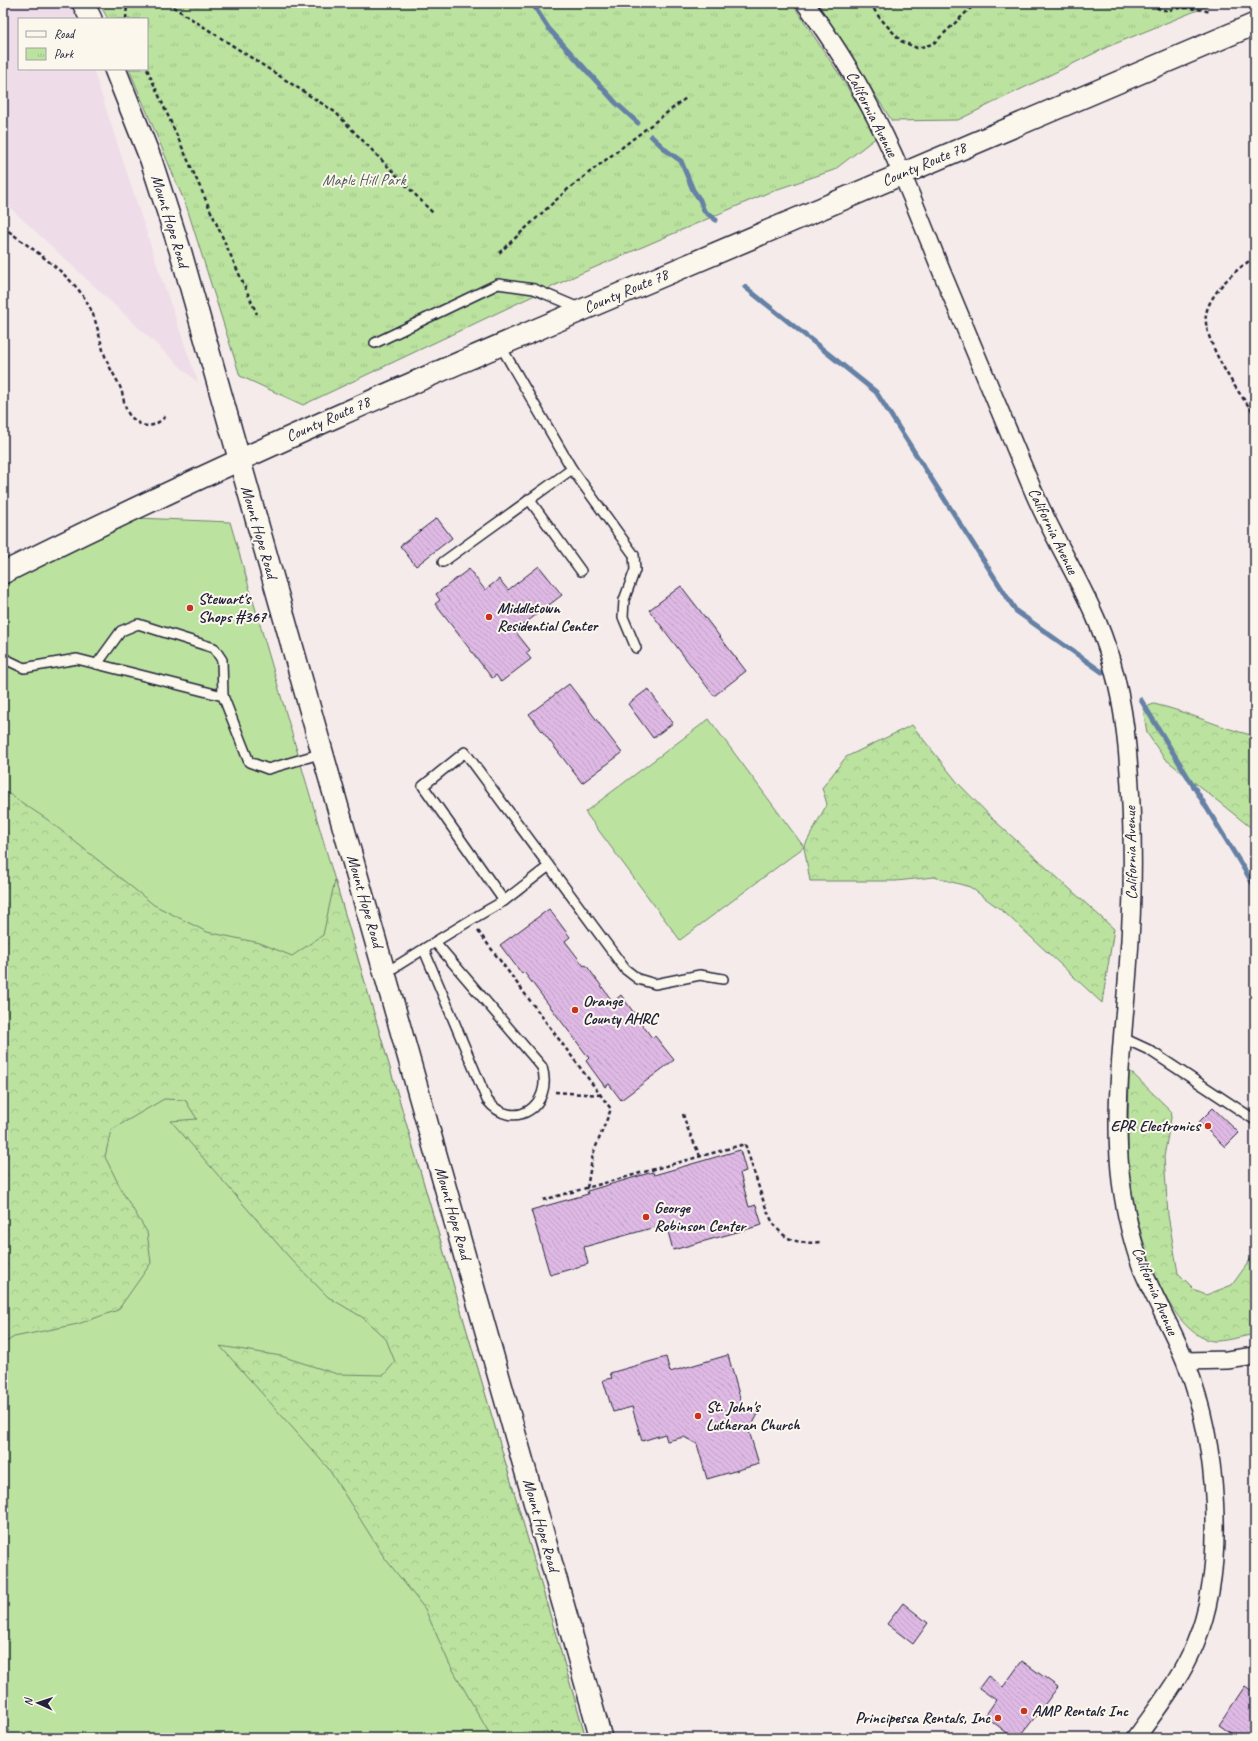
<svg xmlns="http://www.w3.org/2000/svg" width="1258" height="1741" font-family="Caveat,sans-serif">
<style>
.built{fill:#eedce8}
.grass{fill:#bbe39f;stroke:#6e826d}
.forest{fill:url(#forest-crowns);stroke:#6e826d}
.park{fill:url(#park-tufts);stroke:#6e826d}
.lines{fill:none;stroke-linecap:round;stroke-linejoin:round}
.stream{stroke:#6581a5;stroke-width:5}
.building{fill:url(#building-back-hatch);stroke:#22223b}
.service-casing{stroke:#22223b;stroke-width:12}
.minor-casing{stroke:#22223b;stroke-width:20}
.tertiary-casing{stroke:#22223b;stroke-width:24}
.path{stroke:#22223b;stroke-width:2.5;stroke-dasharray:4 3;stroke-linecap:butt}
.service{stroke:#fbf7ec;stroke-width:9}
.minor{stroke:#fbf7ec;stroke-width:17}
.tertiary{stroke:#fbf7ec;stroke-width:21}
.poi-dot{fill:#c8321e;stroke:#fbf7ec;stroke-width:1.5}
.labels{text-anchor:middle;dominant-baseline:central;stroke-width:4;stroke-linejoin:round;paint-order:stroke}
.street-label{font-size:16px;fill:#22223b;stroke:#fbf7ec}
.park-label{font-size:16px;fill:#505c59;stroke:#fbf7ec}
.poi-label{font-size:16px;font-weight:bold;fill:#22223b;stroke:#fbf7ec;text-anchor:start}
</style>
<defs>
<pattern id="forest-crowns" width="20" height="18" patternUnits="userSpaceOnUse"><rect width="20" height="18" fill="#bbe39f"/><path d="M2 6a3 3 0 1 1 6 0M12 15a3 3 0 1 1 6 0" fill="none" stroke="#a0c28a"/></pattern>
<pattern id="park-tufts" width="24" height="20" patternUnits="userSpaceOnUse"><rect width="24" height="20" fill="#bbe39f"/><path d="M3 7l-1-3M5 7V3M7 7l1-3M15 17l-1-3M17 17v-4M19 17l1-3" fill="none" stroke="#a0c28a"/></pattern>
<pattern id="building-back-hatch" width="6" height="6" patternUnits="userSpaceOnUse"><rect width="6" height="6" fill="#deb9e4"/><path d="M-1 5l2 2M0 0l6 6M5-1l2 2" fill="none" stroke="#be9fc4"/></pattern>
</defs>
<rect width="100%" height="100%" fill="#f5ebea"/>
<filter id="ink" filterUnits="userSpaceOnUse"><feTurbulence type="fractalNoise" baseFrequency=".025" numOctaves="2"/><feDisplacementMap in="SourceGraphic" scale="8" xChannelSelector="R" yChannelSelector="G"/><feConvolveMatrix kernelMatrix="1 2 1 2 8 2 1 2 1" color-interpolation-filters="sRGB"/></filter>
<g filter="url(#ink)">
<path class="built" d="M3 3H71L76 19H19V69H93L158 268 198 383 3 201Z"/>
<g class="grass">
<path d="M138 518 230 522 586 1738H3V582Z"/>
<path d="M709 719 804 847 680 940 585 812Z"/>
</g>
<g class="forest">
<path d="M1154 704C1189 712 1220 728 1255 736V831L1164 758 1147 733 1143 708Z"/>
<path d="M912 725 958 783 995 821 1114 929 1102 1003 1004 912 970 887 934 877 896 881H810L804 847 827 804 822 788 846 757Z"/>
<path d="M3 790 48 820 154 905 207 932 260 943 292 956 323 935 335 880 586 1738H492L449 1663 425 1609 384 1557 328 1468 220 1346 281 1356 337 1374 384 1375 395 1362 386 1339 362 1317 328 1297 289 1257 171 1121 197 1119 185 1100 164 1099 111 1130 105 1157 123 1193 147 1232 151 1263 118 1310 78 1324 14 1337 3 1344Z"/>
<path d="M1129 1070 1172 1112 1164 1157 1168 1215 1178 1273 1196 1291 1206 1295 1232 1285 1255 1253V1334C1245 1336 1221 1342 1213 1341 1161 1332 1132 1213 1129 1168 1127 1136 1129 1103 1129 1070Z"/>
</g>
<g class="park">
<path d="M99 3H792L841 77 877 137 834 170 772 191 575 276 303 405 240 376 187 208 129 69H147V19H108Z"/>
<path d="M816 3H1215L1107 47 958 120 892 121Z"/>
</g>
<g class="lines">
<g class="stream">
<path d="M532 3 549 29 616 103 638 123"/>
<path d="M651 136 667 151 681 161 693 190 700 200 704 211 716 220"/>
<path d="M745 287 876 392 1016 611 1102 672"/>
<path d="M1141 700 1255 887"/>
</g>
</g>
<g class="building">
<path d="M437 518 452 538 416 566 400 546Z"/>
<path d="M539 566 562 595 515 631 530 650 526 653 531 659 501 682 496 675 492 678 435 604 440 600 436 594 469 569 485 590 499 579 508 590Z"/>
<path d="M681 586 746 671 714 696 649 610Z"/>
<path d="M569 684 622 753 582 783 529 714Z"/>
<path d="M648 689 673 723 653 738 628 704Z"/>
<path d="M549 909 570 937 565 941 584 966 586 965 613 1002 621 995 652 1038 655 1036 674 1060 621 1100 609 1084 605 1087 586 1061 589 1058 524 972 522 974 500 945Z"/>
<path d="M1213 1108 1239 1133 1225 1147 1199 1122Z"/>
<path d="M740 1150 746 1171 740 1173 749 1207 756 1205 762 1225 673 1250 666 1224 584 1247 588 1264 550 1275 531 1210 588 1194 587 1191 653 1172 654 1175Z"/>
<path d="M728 1355 742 1405 758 1414 749 1431 759 1464 707 1479 697 1444 684 1437 667 1441 665 1434 642 1441 632 1407 613 1412 603 1380 612 1378 610 1373 666 1357 670 1372Z"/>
<path d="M903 1603 928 1623 913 1644 887 1624Z"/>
<path d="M1022 1661 1058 1687 1019 1738H1014L985 1716 996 1700 979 1688 988 1676 1003 1687Z"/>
<path d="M1245 1686 1255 1693V1729L1249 1738H1238L1219 1725Z"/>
</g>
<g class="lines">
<defs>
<g id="service">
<path d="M375 343 498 284 534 289 579 308"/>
<path d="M500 345 572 469 634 555 635 570 624 600 623 617 636 648"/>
<path d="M529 499 581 571"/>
<path d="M443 562 572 469"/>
<path d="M3 658 24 668 77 659 223 696 249 762 268 769 323 753"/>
<path d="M97 664 121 631 138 624 214 648 222 660 223 696"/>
<path d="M549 866 504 901 423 786 465 752 625 969 638 979 655 984 700 975 723 979"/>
<path d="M424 950 487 1100C513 1133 554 1106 542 1067L435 942"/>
<path d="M385 973C425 949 463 923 504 901"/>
<path d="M1121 1037 1149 1050 1255 1120"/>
</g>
<g id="minor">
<path d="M805 3C829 36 851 69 869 105 898 159 920 218 943 275 973 346 1002 417 1032 488 1051 534 1078 576 1097 621 1114 661 1123 704 1127 747 1134 821 1134 895 1128 969 1123 1040 1113 1110 1121 1181 1125 1211 1132 1243 1143 1271 1156 1302 1174 1332 1186 1363 1217 1442 1228 1565 1195 1644 1181 1679 1157 1708 1136 1738"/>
<path d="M1186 1361 1227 1360 1255 1356"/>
</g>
<g id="tertiary">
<path d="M83 3 91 19"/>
<path d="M115 69 151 160 181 253 601 1738"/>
<path d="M3 573C220 464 443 369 667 274 863 190 1059 107 1255 24"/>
</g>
</defs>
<use href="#service" class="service-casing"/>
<use href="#minor" class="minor-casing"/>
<use href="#tertiary" class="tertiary-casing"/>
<g class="path">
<path d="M167 3 335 112 433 213"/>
<path d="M870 3 879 17 901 41 917 48 933 44 976 3"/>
<path d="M1151 3C1165 16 1170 7 1185 8 1194 8 1202 10 1211 12"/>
<path d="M126 19 127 3"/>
<path d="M147 69 257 314"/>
<path d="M3 227C29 247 73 275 88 304 99 324 99 342 107 361 111 371 117 379 121 389 124 398 124 410 131 417 144 430 154 428 167 415"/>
<path d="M499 253 568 189 686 98"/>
<path d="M1255 258C1237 267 1210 293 1206 314 1202 340 1239 395 1255 414"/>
<path d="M478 931 611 1109 593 1154 587 1188"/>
<path d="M555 1092 600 1095"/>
<path d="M683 1114 687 1127 700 1156"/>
<path d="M543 1200 745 1144C750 1159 755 1175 760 1191 771 1224 780 1247 820 1242"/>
</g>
<use href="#service" class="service"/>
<use href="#minor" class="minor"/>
<use href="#tertiary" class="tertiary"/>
</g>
</g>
<g class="poi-dot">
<circle cx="190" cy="608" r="4"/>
<circle cx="489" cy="617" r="4"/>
<circle cx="575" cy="1010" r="4"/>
<circle cx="1208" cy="1126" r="4"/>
<circle cx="646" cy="1217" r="4"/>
<circle cx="698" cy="1416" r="4"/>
<circle cx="1024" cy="1711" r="4"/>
<circle cx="998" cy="1718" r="4"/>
</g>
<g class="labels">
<g class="street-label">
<text transform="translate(872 114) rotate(63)">California Avenue</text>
<text transform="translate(924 164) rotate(-23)">County Route 78</text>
<text transform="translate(170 221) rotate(73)">Mount Hope Road</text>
<text transform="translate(626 291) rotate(-23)">County Route 78</text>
<text transform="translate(328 419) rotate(-24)">County Route 78</text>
<text transform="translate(1053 531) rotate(64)">California Avenue</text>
<text transform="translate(259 532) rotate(74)">Mount Hope Road</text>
<text transform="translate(1131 853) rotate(-91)">California Avenue</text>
<text transform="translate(365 901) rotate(74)">Mount Hope Road</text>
<text transform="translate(453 1213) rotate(74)">Mount Hope Road</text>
<text transform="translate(1155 1291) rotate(67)">California Avenue</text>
<text transform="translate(541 1525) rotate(74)">Mount Hope Road</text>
</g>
<g class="park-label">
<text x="364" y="180">Maple Hill Park</text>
</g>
<g class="poi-label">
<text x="198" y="599">Stewart's<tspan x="198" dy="18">Shops #367</tspan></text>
<text x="497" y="608">Middletown<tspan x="497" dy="18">Residential Center</tspan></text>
<text x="583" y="1001">Orange<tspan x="583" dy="18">County AHRC</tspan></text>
<text x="1200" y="1126" text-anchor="end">EPR Electronics</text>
<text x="654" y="1208">George<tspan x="654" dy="18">Robinson Center</tspan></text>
<text x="706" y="1407">St. John's<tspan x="706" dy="18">Lutheran Church</tspan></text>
<text x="1032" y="1711">AMP Rentals Inc</text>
<text x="990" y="1718" text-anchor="end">Principessa Rentals, Inc</text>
</g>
</g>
<rect width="1258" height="1741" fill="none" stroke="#fbf7ec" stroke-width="16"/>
<rect x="8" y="8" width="1242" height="1725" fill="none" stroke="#22223b" stroke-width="1.5" filter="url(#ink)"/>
<rect x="18" y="18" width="130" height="52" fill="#fbf7ec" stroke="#a4a2a5"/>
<rect x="26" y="31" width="20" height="6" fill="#fbf7ec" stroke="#a4a2a5"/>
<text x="54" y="38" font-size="12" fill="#22223b">Road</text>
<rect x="26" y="48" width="20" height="12" fill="url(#park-tufts)" stroke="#a4a2a5"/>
<text x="54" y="58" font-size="12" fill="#22223b">Park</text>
<g transform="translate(38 1703) rotate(273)" stroke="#fbf7ec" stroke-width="3" paint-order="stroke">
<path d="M0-3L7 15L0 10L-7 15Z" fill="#22223b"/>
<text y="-6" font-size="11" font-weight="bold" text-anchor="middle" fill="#22223b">N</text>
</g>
</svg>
